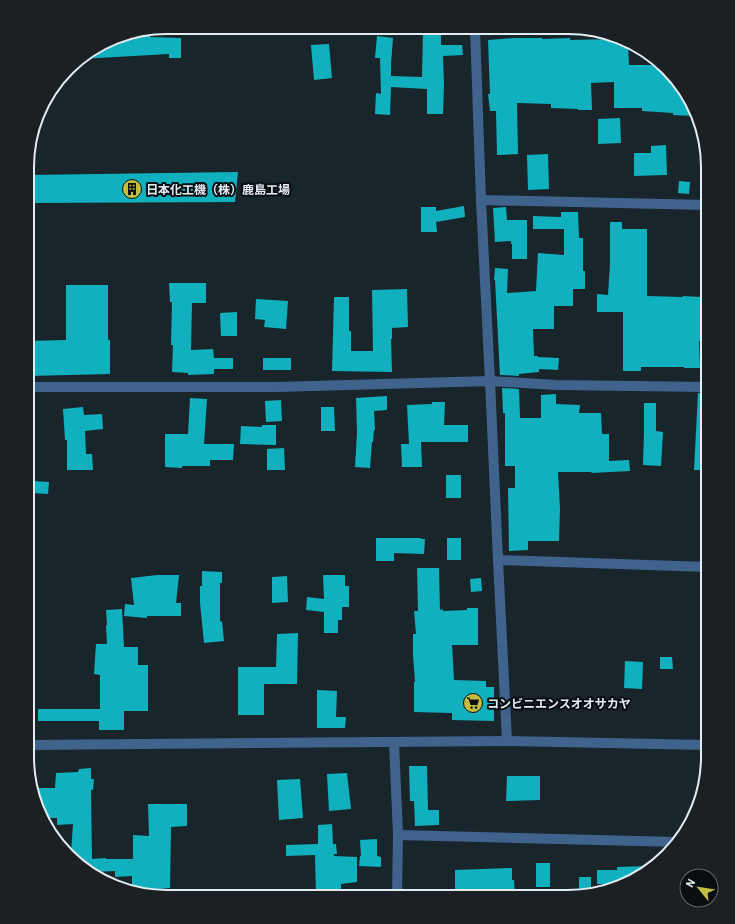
<svg xmlns="http://www.w3.org/2000/svg" width="735" height="924" font-family="Barlow,'Noto Sans JP',sans-serif">
<style>
.building{fill:#10b0be}
.lines{fill:none;stroke-linecap:round;stroke-linejoin:round}
.minor{stroke:#40638d;stroke-width:10}
.tertiary{stroke:#40638d;stroke-width:10}
.labels{text-anchor:middle;dominant-baseline:central;stroke-width:4;stroke-linejoin:round;paint-order:stroke}
.poi-label{font-size:12px;font-weight:bold;fill:#e3ecf1;stroke:#080e11;text-anchor:start}
.rim{fill:none;stroke:#e3ecf1;stroke-width:2}
</style>
<rect width="100%" height="100%" fill="#18262c"/>
<g class="building">
<path d="M423 32H441V45H462L463 55 443 56 444 86 443 114H427V89L391 87 390 115 375 114 376 93 381 94 380 58H375L377 36 393 38 391 64V76L422 77Z"/>
<path d="M150 35V37L181 38V58H169V54L80 59 118 37Z"/>
<path d="M515 38H542V39L570 38V40L615 39 628 44 629 65H659L689 97 694 116 673 115V113L642 111V108H614V82L591 83 592 110H578V109L551 108V104L517 103 518 154 497 155 496 111H490L488 94H490L488 40Z"/>
<path d="M329 44 332 78 314 80 311 45Z"/>
<path d="M620 118 621 143 598 144V119Z"/>
<path d="M666 145 667 175 634 176V153H651V146Z"/>
<path d="M548 154 549 189 528 190 527 155Z"/>
<path d="M238 172 235 202 28 203V175Z"/>
<path d="M679 181 690 182 689 194 678 193Z"/>
<path d="M464 206 465 217 436 222 437 232H421V207H436V211Z"/>
<path d="M506 207 507 220H527V259H512V244H511V241L495 242 493 208Z"/>
<path d="M561 212H578L579 238H583V271H585V289H573V306H554V329H533L534 356H538V357L559 358 558 370 539 369V372L519 374V376L502 375H500L495 280H494L495 268 508 269 507 293 536 291 538 253 564 255V229H533V216L561 217Z"/>
<path d="M610 222H622V229H647V296L683 297V296L701 297V298L708 299V341H699L700 368H684V367H641V371H623V312H597V294L608 295 610 263Z"/>
<path d="M169 283H206V303H192L191 350 213 349 214 358H233V369H214V374L188 375V373L172 372 173 345H171L172 302H170Z"/>
<path d="M66 285H108V340H110V374L28 376V341L66 340Z"/>
<path d="M407 289 408 327 392 328V339H391L392 372 332 371 334 297H349V331H351V351H373L372 290Z"/>
<path d="M256 299 288 301 286 329 264 327 265 320 255 319Z"/>
<path d="M237 312V336H221L220 313Z"/>
<rect x="263" y="358" width="28" height="12"/>
<path d="M502 388 519 389 520 418H541V395L556 394V404L580 405 579 413H601L602 434H609V461L629 460 630 471 591 473 592 472H558L560 509 559 541H528V550L509 551 508 488H515V466H505V413H503Z"/>
<path d="M698 393 708 394V470H694Z"/>
<path d="M387 396V410L374 411 375 430H374L373 442H372L370 468 355 467 357 433 356 398Z"/>
<path d="M190 398 207 399 204 444H234L233 460H210V466H182V468L165 467V434H188Z"/>
<path d="M281 400 282 421 266 422 265 401Z"/>
<path d="M432 402H445L444 425H468V442H421L422 467H402L401 444H409L407 405 432 404Z"/>
<path d="M644 403H656V431L663 432 661 466 643 465 644 431Z"/>
<path d="M83 407 84 415 102 414 103 429 85 431 86 454H92L93 470H67V440H65L63 409Z"/>
<path d="M321 407H334L335 431H321Z"/>
<path d="M262 425H276V445L240 444 241 426 262 427Z"/>
<path d="M284 448 285 470H267V449Z"/>
<rect x="446" y="475" width="15" height="23"/>
<path d="M33 481 49 482 48 494 32 493Z"/>
<path d="M376 538H421V539H425L424 554 394 553V561H376Z"/>
<rect x="447" y="538" width="14" height="22"/>
<path d="M417 568H439L440 610 443 609V611L467 610V608H478V645H452L454 680 486 681V687H494V721L452 720V713L414 712V682H415L413 655V634H416L414 611H418Z"/>
<path d="M202 571 222 572V583H220V622L222 621 224 641 204 643 200 603V586H202Z"/>
<path d="M157 575H179L176 603H181V616H147V618L124 616 125 604 134 605 131 578Z"/>
<path d="M323 575H345V586H349V607H342V620H338V633H324V612L306 610 307 597 324 599Z"/>
<path d="M287 576 288 602 272 603V577Z"/>
<path d="M481 578 482 591 471 592 470 579Z"/>
<path d="M122 609 124 647H138V665H148V711H124V730H99V721H38V709H100V675L94 674 96 644H107L106 626 107 625 106 610Z"/>
<path d="M298 633 297 684H264V715H238V667H276L277 634Z"/>
<path d="M660 657H672L673 669H660Z"/>
<path d="M625 661 643 662 642 689 624 688Z"/>
<path d="M317 690 337 691 336 717H346L345 728H317Z"/>
<path d="M409 766H427L428 810H439V825L415 826 414 801H410Z"/>
<path d="M91 768V779H94L93 790H91L92 859 106 858V859H133V835L149 836 148 804H187V826L171 827 170 888 145 890V892L132 888V876L115 877V871L93 872V874L90 873 71 854 73 824 57 825V818H43L35 788H55L56 773 78 772 79 769Z"/>
<path d="M347 773 351 809 329 811 327 774Z"/>
<path d="M507 776H540V800L506 801Z"/>
<path d="M300 779 303 818 279 820 277 780Z"/>
<path d="M332 824 333 844H336L337 854H334V856L357 857V882L341 884V897H316L315 855 286 856V845L318 844V825Z"/>
<path d="M377 839V856L381 857V867L359 866 360 856H361L360 840Z"/>
<rect x="536" y="863" width="14" height="24"/>
<path d="M650 866 638 878 618 884H597V870H617V867Z"/>
<path d="M512 868V880H514L515 897H501V896L455 897V870Z"/>
<path d="M579 877H591V892L579 896Z"/>
</g>
<g class="lines">
<g class="minor">
<path d="M481 200 708 205"/>
<path d="M498 560 708 567"/>
<path d="M398 835 677 842"/>
</g>
<g class="tertiary">
<path d="M475 28 481 200 490 381 498 560 507 741"/>
<path d="M28 387H277L490 381 556 385 708 387"/>
<path d="M394 742 398 835 397 897"/>
<path d="M27 745 507 741 708 745"/>
</g>
</g>
<defs>
<symbol id="building-disc" viewBox="-11 -11 22 22"><circle r="9.5" fill="#c1be40" stroke="#080e11"/><path d="M-4-6H4V6H1V3H-1V6H-4ZM-2.5-4.3h1.7v1.8h-1.7ZM.8-4.3h1.7v1.8H.8ZM-2.5-1h1.7V.8h-1.7ZM.8-1h1.7V.8H.8Z" fill="#111"/></symbol>
<symbol id="supermarket-disc" viewBox="-11 -11 22 22"><circle r="9.5" fill="#c1be40" stroke="#080e11"/><path d="M-6-5.5h2.5l.6 2H6L4.5 2H-2.5L-4.4-4H-6ZM-1.5 3.2a1.3 1.3 0 1 0 .1 0ZM3 3.2a1.3 1.3 0 1 0 .1 0Z" fill="#111"/></symbol>
</defs>
<g fill-rule="evenodd">
<use href="#building-disc" x="121" y="178" width="22" height="22"/>
<use href="#supermarket-disc" x="462" y="692" width="22" height="22"/>
</g>
<g class="labels">
<g class="poi-label">
<text x="146" y="189">日本化工機（株）鹿島工場</text>
<text x="487" y="703">コンビニエンスオオサカヤ</text>
</g>
</g>
<path d="M0 0H735V924H0ZM167 34H568A133 133 0 0 1 701 167V757A133 133 0 0 1 568 890H167A133 133 0 0 1 34 757V167A133 133 0 0 1 167 34Z" fill="#1a2023" fill-rule="evenodd"/>
<path class="rim" d="M167 34H568A133 133 0 0 1 701 167V757A133 133 0 0 1 568 890H167A133 133 0 0 1 34 757V167A133 133 0 0 1 167 34Z"/>
<g transform="translate(699 888) rotate(300)"><circle r="19" fill="#080e11" stroke="#60676b"/>
<path d="M0-3L7 15L0 10L-7 15Z" fill="#c1be40"/>
<text y="-6" font-size="11" font-weight="bold" text-anchor="middle" fill="#e3ecf1">N</text>
</g>
</svg>
